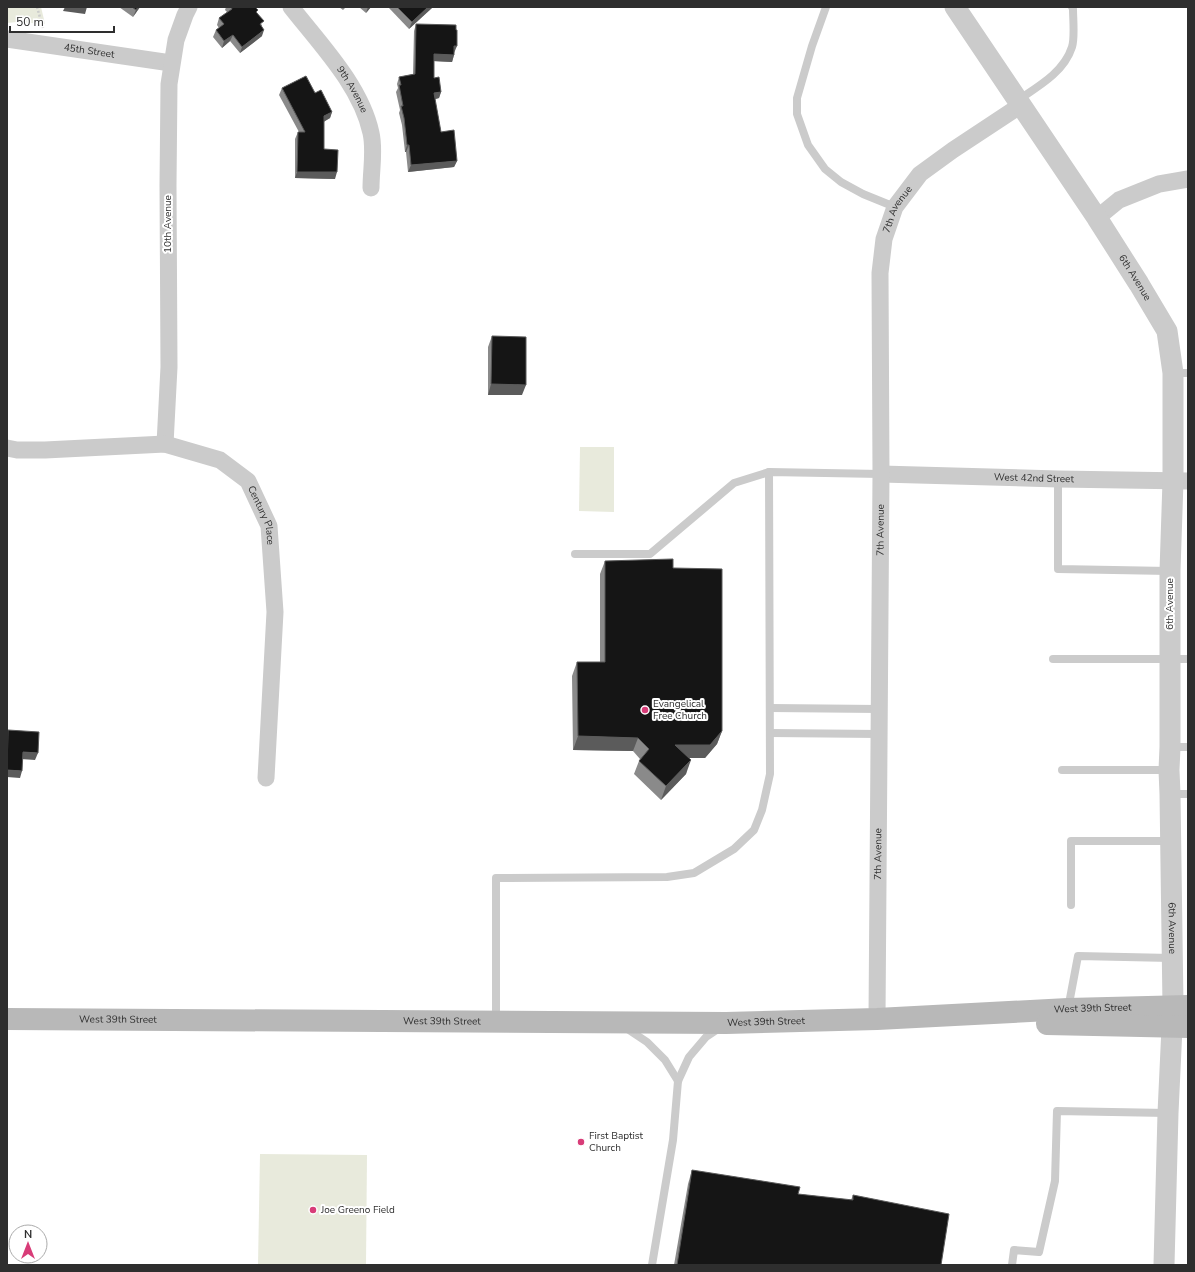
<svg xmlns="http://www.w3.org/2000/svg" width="1195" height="1272" font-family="'Nunito Sans',sans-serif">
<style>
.green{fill:#e8eadc}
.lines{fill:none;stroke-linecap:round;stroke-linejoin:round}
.path{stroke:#cbcbcb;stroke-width:2.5;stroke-dasharray:2 2;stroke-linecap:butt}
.service{stroke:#cbcbcb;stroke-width:8}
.minor{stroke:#cbcbcb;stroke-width:17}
.tertiary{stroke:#cbcbcb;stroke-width:21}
.secondary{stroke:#b8b8b8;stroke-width:22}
.wall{fill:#8a8a8a}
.shaded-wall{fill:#5b5b5b}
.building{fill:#151515;stroke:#5b5b5b}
.poi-dot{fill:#d83c78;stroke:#fff;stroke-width:1.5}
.labels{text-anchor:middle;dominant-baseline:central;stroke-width:4;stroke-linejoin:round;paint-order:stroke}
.street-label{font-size:10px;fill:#2e2e2e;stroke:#fff}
.poi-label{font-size:10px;fill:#2e2e2e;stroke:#fff;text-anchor:start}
</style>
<rect width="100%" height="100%" fill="#fff"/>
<g class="green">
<path d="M7 7H41L45 24 17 22 7 23Z"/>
<path d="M580 447H614V512L579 511Z"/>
<path d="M260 1154 367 1155 366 1265H258Z"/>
</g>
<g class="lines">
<path class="path" d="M37 7 43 28"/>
<g class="service">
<path d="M826 7 812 46 797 98V114L808 145 825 169 841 182 863 194 895 207"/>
<path d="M1018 100C1039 86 1064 72 1072 47 1075 38 1073 19 1073 9L1072 7"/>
<path d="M1173 373H1188"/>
<path d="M1058 479V569L1169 571"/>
<path d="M575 554H650L734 483 769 472 881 474"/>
<path d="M1053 659H1188"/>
<path d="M770 708 879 709"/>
<path d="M770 733 879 734"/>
<path d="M1171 747H1188"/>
<path d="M1062 770H1169"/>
<path d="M1171 794H1188"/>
<path d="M1071 905V841H1170"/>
<path d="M1068 1009 1078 956 1171 958"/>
<path d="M496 1021V878L667 877 694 873 734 849 754 830 762 810 770 774 769 472"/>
<path d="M626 1028 647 1042 665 1060 678 1081"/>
<path d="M652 1265 673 1140 678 1081 689 1057 706 1037 718 1029"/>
<path d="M1012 1265 1014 1250 1039 1252 1055 1181 1057 1111 1167 1113"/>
</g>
<g class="minor">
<path id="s1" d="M291 7C320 44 361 86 371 133 375 150 371 170 371 188"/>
<path id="s2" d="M7 39 171 63"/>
<path d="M1097 218 1119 200 1159 184 1188 179"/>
<path d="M165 444 169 367 168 185 169 84 176 40 185 15 189 7"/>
<path id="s3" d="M7 448 17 450H45L165 444 220 460 248 481 269 526 275 612 266 778"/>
<path id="s4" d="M881 474 1058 479 1188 481"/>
<path id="s5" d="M877 1019 881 474 880 273 884 239 895 207 920 174 953 150 1021 105"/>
</g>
<path class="tertiary" id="s6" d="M955 7 1097 218 1139 284 1167 331 1173 373V481L1170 571V747L1169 770 1170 794 1173 1006 1168 1113 1164 1265"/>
<g class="secondary">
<path id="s7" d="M7 1019 726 1023 877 1019 1068 1009 1188 1006"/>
<path d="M1047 1024 1188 1027"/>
</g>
</g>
<g class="wall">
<path d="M119 7H140L133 17Z"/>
<path d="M226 7H255L262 26V36L240 53 230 41 222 48 213 37 216 30 219 28 217 25 219 18 227 12 225 10Z"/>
<path d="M339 7H346L343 10Z"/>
<path d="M359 7H371L366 13Z"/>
<path d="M389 7H433L409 29 389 8Z"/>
<path d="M416 24 454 53V55L452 62 434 61V78L441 92 439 98 435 99 441 132 457 161 454 167 408 172 406 152H405L402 125 399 113 400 110 396 92 398 88 397 84 399 77 413 74 414 31Z"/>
<path d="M282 88 315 93 332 112 330 118 324 121V149L335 179 295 178V139L298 132H299L279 95Z"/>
<path d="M492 336 522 395H488V347Z"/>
<path d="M605 561 673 568 722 731 717 744 705 758H689L686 774 661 800 634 774 639 761 640 759 633 751 573 750 572 676 577 662H600V574Z"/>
<path d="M692 1170 798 1194 851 1200 853 1195 941 1265H674L688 1184Z"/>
</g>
<g class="shaded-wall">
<path d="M65 7H87L85 14 63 11Z"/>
<path d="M138 7H140L133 17 136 10Z"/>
<path d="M368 7H371L366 13Z"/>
<path d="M428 7H433L409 29 412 22Z"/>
<path d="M264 30 262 36 240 53 242 47Z"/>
<path d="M233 35 230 41 222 48 224 41Z"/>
<path d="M454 46H457L454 53Z"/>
<path d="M434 54 454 55 452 62 432 61Z"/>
<path d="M441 92 439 98 432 100 434 93Z"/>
<path d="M332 112 330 118 322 123 324 116Z"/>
<path d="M407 145H409L406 152H405Z"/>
<path d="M457 161 454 167 408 172 411 165Z"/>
<path d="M297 172H337L335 179 295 178Z"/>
<path d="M491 384 526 385 522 395H488Z"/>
<path d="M722 731 717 744 705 758H670L675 745Z"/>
<path d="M578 736 638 738 633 751 573 750Z"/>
<path d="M23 752 38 753 35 760 21 759Z"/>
<path d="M691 760 686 774 661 800 666 786Z"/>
<path d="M7 770 22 771 20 778 7 777Z"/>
</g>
<g class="building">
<path d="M132 7H138L136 10Z"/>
<path d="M231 7H255L258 10 256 12 264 21 260 24 264 30 242 47 233 35 224 41 216 30 224 24 219 18 232 9Z"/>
<path d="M397 7H428L412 22Z"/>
<path d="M416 24 456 25V30H457V46H454V55L434 54V78L439 77 441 92 434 93 441 132 454 130 457 161 411 165 409 145H407L404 118 401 106H403L399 85H401L399 77 415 74Z"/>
<path d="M306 76 315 93 321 90 332 112 324 116V149L338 150 337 172H297L298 132H305L282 88Z"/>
<path d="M492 336 526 337V385L491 384Z"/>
<path d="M673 559V568L722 569V731L710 745H675L691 760 666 786 639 761 649 749 638 738 578 736 577 662H605V561Z"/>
<path d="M8 730 39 732 38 753 23 752 22 771 7 770Z"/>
<path d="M692 1170 800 1187 798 1194 853 1200V1195L949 1214 941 1265H677Z"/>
</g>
<g class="poi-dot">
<circle cx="645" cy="710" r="4"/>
<circle cx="581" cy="1142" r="4"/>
<circle cx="313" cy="1210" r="4"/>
</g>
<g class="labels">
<g class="street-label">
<text stroke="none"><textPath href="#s2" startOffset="83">45th Street</textPath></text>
<text stroke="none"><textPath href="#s1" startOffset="103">9th Avenue</textPath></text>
<text stroke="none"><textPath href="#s5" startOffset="813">7th Avenue</textPath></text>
<text transform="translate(168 224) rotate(-90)">10th Avenue</text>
<text stroke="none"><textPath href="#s6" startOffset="325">6th Avenue</textPath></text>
<text stroke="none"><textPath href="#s4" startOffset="153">West 42nd Street</textPath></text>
<text stroke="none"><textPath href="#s3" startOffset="288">Century Place</textPath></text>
<text stroke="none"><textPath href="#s5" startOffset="489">7th Avenue</textPath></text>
<text transform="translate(1170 604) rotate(-90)">6th Avenue</text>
<text stroke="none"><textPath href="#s5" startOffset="165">7th Avenue</textPath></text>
<text stroke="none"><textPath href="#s6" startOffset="985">6th Avenue</textPath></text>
<text stroke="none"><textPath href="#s7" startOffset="1086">West 39th Street</textPath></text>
<text stroke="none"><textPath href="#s7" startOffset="111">West 39th Street</textPath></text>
<text stroke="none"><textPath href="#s7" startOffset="435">West 39th Street</textPath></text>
<text stroke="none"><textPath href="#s7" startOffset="759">West 39th Street</textPath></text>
</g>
<g class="poi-label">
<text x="653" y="704">Evangelical<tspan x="653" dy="12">Free Church</tspan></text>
<text x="589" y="1136">First Baptist<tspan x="589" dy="12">Church</tspan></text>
<text x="321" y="1210">Joe Greeno Field</text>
</g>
</g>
<rect width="1195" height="1272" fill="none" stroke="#2e2e2e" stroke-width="16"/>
<g transform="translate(28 1244)"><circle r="19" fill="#ffffff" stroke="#ababab"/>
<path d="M0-3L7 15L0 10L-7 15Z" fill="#d83c78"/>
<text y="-6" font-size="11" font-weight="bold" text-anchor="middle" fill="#2e2e2e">N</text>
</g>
<path d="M10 26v6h104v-6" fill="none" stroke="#2e2e2e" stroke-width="2"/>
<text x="16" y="26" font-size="12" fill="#2e2e2e" stroke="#ffffff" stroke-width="3" paint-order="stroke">50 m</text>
</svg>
